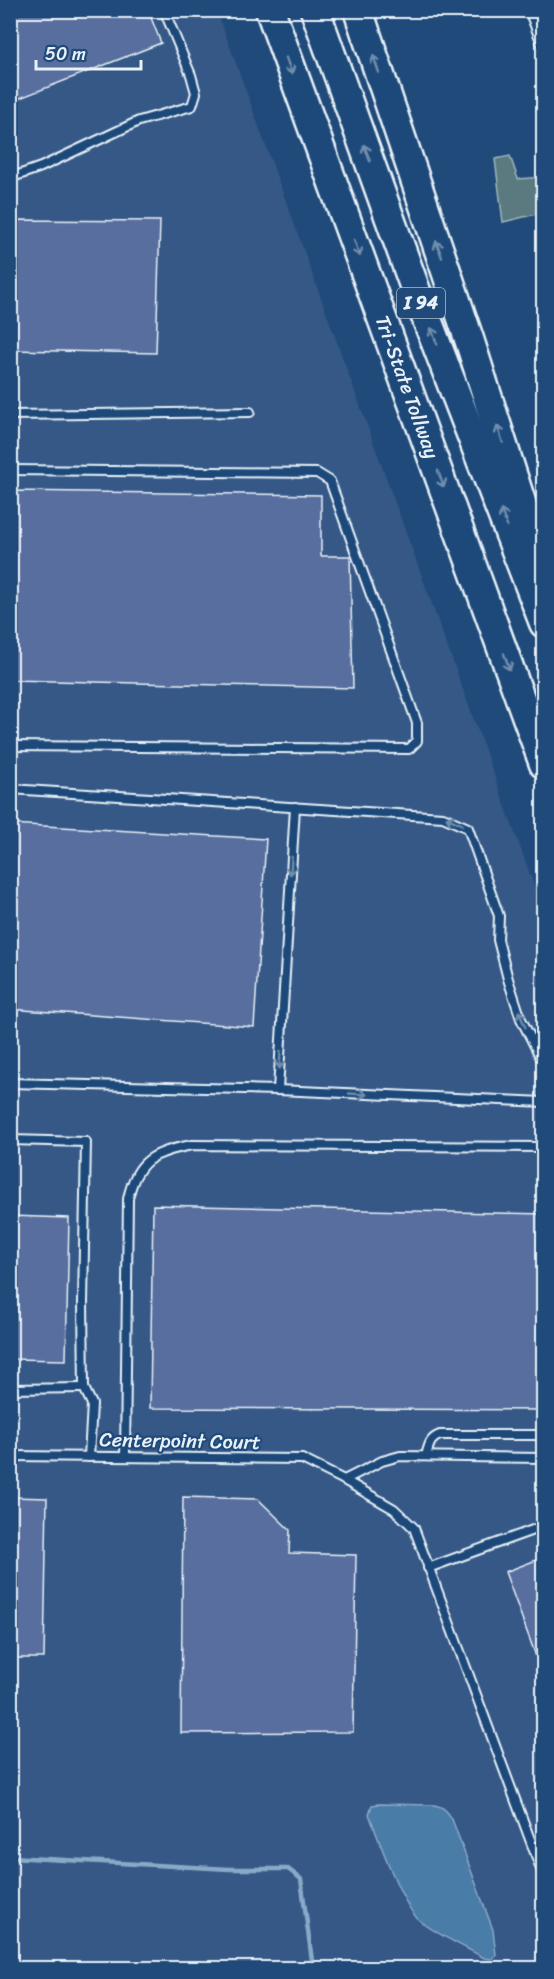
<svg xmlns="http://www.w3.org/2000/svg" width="554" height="1979" font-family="Sriracha,sans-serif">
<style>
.built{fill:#345887}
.green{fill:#5a7a7f;stroke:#a1b6bc;stroke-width:1.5}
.water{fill:#4a7ba7;stroke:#89aac7;stroke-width:1.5}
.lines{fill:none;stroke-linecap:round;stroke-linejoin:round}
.stream{stroke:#89aac7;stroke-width:4.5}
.building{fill:#586e9e;stroke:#e8f1f8;stroke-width:1.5}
.lane-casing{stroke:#e8f1f8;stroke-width:12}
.highway-casing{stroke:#e8f1f8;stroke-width:33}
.lane{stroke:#1f4a7a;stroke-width:8}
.highway{stroke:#1f4a7a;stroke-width:28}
.oneway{stroke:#6f8dac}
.labels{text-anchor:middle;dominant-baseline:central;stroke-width:4.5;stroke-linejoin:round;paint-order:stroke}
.shield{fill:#1f4a7a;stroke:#acbfd2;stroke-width:1.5}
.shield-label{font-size:18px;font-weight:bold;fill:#e8f1f8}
.street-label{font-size:20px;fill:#e8f1f8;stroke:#1f4a7a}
</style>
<rect width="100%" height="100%" fill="#1f4a7a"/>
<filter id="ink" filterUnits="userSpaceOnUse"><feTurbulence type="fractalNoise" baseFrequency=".0167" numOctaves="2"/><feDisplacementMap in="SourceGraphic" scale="12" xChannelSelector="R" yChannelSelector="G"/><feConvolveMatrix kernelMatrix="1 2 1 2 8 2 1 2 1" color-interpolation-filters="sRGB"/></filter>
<g filter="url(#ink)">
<path class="built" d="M11 11H217L543 910V1968H11Z"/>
<path class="green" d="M510 156 518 179 543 177 541 213 503 222 495 159Z"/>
<path class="water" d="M379 1804 434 1805C444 1807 447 1811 452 1819L493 1930 496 1955 492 1959 484 1958C464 1946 435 1934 419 1920 402 1905 378 1838 369 1814L372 1805Z"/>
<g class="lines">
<path class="stream" d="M10 1857 229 1869H288L301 1879 313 1968"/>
</g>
<g class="building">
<path d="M10 10H148L161 43 10 102Z"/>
<path d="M10 220 160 221 156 353 10 350Z"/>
<path d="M10 491 321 495V556H350L353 688 10 680Z"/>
<path d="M10 824 266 839 254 1027 10 1009Z"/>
<path d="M153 1205 544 1214V1410L150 1408Z"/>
<path d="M10 1216 69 1218 66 1360 10 1359Z"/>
<path d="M10 1497 47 1498 44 1658H10Z"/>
<path d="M183 1497 258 1499 290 1530 289 1553 356 1555 353 1732 181 1733Z"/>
<path d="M544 1557V1678L505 1572Z"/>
</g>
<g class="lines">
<defs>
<g id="lane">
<path d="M529 10 544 49"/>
<path d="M10 178 41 167 139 121 192 106 196 93 191 75 164 10"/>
<path d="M10 415 250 412"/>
<path d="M10 470 317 473 330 481 417 723V741L409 749 10 746"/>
<path d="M10 789 443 817 468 828 499 916 498 940 508 979 521 1019 542 1060 544 1094"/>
<path d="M10 1083 278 1090 544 1102"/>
<path d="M278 1090 295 807"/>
<path d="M10 1140 86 1142 83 1302 84 1388 92 1404 89 1457"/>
<path d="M10 1389 84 1388"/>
<path d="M10 1456 302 1459 344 1480 394 1509 414 1528 544 1877"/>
<path d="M426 1456C429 1446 429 1439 440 1435H544"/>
<path d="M125 1457 128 1199C136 1160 154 1152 192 1145L544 1147"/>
<path d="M344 1480 382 1461 400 1456 544 1458"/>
<path d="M428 1568 544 1526"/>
</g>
<g id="highway">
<path d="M270 10 544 764"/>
<path d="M315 10 416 291 544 623"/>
<path d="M358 10 469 339 529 527 531 569"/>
</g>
</defs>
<use href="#lane" class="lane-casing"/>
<use href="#highway" class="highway-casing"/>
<use href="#lane" class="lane"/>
<use href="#highway" class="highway"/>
</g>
<defs><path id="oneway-shaft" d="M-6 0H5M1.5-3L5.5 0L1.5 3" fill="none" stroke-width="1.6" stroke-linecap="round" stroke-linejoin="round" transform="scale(1.5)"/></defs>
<g class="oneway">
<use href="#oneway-shaft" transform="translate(376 64) rotate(-109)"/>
<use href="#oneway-shaft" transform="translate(289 66) rotate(70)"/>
<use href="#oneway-shaft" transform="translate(367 153) rotate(-110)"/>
<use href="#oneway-shaft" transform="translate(357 248) rotate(70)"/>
<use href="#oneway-shaft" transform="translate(439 249) rotate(-109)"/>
<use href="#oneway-shaft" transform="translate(434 336) rotate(-111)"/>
<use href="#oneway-shaft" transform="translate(500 434) rotate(-108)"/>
<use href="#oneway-shaft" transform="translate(441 479) rotate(70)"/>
<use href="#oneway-shaft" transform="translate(504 518) rotate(-111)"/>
<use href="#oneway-shaft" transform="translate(507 662) rotate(70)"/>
<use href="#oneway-shaft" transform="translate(454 821) rotate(-156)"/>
<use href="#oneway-shaft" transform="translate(291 866) rotate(94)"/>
<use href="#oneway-shaft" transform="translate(522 1019) rotate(-112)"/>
<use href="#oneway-shaft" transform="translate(280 1060) rotate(93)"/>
<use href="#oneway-shaft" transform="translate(358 1094) rotate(3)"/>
</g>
</g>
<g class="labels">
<rect class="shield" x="397" y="288" width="48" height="30" rx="4.5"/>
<g class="shield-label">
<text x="421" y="303">I 94</text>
</g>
<g class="street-label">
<text transform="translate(407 387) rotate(70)">Tri-State Tollway</text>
<text transform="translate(180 1441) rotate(1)">Centerpoint Court</text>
</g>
</g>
<rect width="554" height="1979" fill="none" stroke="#1f4a7a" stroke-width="36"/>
<rect x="18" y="18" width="518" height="1943" fill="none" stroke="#e8f1f8" stroke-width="2" filter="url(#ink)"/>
<path d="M36 60v9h105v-9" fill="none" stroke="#e8f1f8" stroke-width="3"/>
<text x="45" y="60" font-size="18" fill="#e8f1f8" stroke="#1f4a7a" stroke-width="4.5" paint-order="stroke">50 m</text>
</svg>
